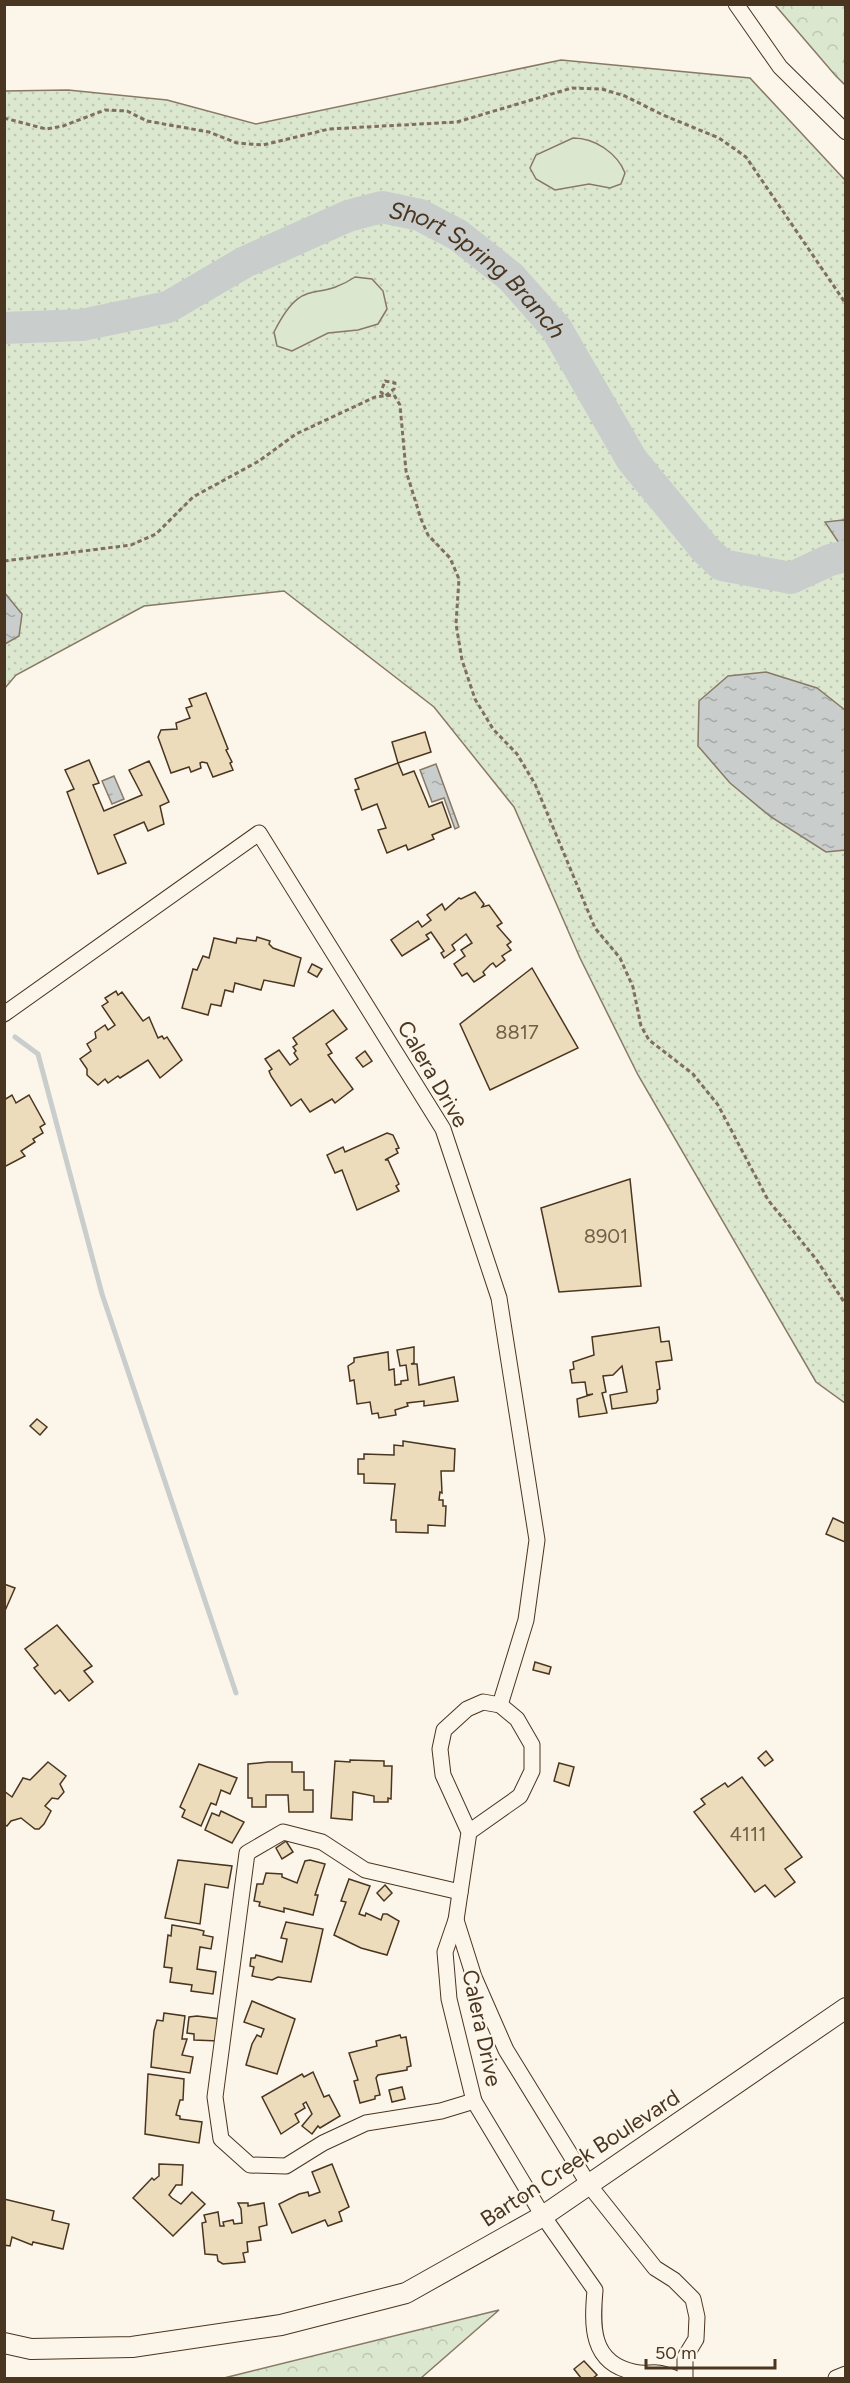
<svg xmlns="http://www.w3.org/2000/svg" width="850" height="2383" font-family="Figtree,sans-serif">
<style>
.grass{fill:url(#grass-dots);stroke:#887966;stroke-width:1.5}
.forest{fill:url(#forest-crowns);stroke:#887966;stroke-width:1.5}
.pitch{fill:#dce7d0;stroke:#887966;stroke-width:1.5}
.water{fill:url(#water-ripples);stroke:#887966;stroke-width:1.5}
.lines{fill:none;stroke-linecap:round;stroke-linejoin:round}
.stream{stroke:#c9cecd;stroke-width:5}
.river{stroke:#c9cecd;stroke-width:32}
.building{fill:#ecdcbc;stroke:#4a3520;stroke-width:1.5}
.minor-casing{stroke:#4a3520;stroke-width:17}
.tertiary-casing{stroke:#4a3520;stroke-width:22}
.path{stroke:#7f6f5c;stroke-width:3;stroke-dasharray:4.5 3;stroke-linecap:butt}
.minor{stroke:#fbf6e9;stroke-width:15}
.tertiary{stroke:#fbf6e9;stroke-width:20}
.labels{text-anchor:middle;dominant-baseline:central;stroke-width:4.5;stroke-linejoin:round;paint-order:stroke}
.number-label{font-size:20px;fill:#725f47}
.street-label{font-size:22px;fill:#4a3520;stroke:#fbf6e9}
.water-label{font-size:24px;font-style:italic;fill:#4a3520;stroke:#fbf6e9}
</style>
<defs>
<pattern id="grass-dots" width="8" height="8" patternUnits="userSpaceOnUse" patternTransform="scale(1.5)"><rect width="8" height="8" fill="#dce7d0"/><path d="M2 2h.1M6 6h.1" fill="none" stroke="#bec7b2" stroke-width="1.8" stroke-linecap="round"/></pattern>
<pattern id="forest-crowns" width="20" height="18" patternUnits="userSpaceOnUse" patternTransform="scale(1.5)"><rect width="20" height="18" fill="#dce7d0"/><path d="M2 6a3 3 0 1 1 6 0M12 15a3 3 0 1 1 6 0" fill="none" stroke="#bec7b2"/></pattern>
<pattern id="water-ripples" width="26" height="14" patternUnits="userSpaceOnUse" patternTransform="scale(1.5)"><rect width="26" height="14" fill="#c9cecd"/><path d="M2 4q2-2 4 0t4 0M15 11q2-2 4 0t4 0" fill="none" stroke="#a5a8a6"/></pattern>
</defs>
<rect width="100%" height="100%" fill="#fbf6e9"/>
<path class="grass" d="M561 60 750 78 845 180V1403L816 1382 638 1075 580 958 514 807 434 707 284 591 144 606 16 675 5 688V91L68 90 167 100 256 124Z"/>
<g class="forest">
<path d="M775 5H845V85L835 75Z"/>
<path d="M499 2310 421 2378H224Z"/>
</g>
<g class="pitch">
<path d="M573 138C595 138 617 153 625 173L621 184 610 188 589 184 555 190 536 179 530 168 536 155Z"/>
<path d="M355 277 372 279 383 291 387 309 378 324 358 330 328 333 292 351 277 346 274 332C303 274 315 304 355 277Z"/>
</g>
<g class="water">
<path d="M843 520 845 521V552L825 522Z"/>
<path d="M4 592 22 614 19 636 5 644Z"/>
<path d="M766 672 817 688 845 710V850L826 852 771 817 730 783 698 746 699 701 728 676Z"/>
<path d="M436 764 459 827 455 829 444 798 432 802 420 770Z"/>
<path d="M114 776 124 799 112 804 102 781Z"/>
</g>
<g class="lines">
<path class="stream" d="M15 1037 38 1054 102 1294 236 1693"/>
<path class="river" id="s1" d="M4 328 82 325 168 307 245 262 348 216 382 207 420 215 458 235 511 277 556 328 632 460 706 550 722 565 791 578 830 560 846 556"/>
</g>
<g class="building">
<path d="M206 693 228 749 226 750 232 762 230 763 233 770 213 777 207 763 202 762 200 763 201 768 191 772 189 767 171 773 158 737 161 730 177 729 176 723 190 718 186 708 192 706 189 699Z"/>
<path d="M425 732 431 752 398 763 392 742Z"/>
<path d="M89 760 99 783 93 785 104 811 142 795 129 770 149 761 169 802 160 806 164 824 148 831 144 822 114 835 126 863 98 874 67 792 74 789 65 770Z"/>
<path d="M398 763 403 775 414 771 429 807 442 802 451 827 432 835 434 839 408 850 406 845 387 853 378 830 386 828 377 804 362 810 355 790 359 789 355 779Z"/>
<path d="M475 892 484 904 482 907 489 905 502 923 497 926 511 942 507 945 511 950 502 956 505 960 496 967 493 963 490 965 483 972 485 975 474 982 467 973 462 976 454 964 465 956 461 950 472 943 466 934 452 945 455 950 444 958 441 953 444 951 431 932 426 935 429 939 402 956 391 940 418 921 422 927 431 920 427 915 442 904 445 910 459 898 461 899Z"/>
<path d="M257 937 270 941 269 944 273 948 301 958 294 986 264 980 261 990 235 983 233 992 225 990 221 1006 211 1004 208 1015 182 1008 193 969 197 970 203 956 209 958 214 938 236 943 237 938 256 941Z"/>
<path d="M312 964 322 969 317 977 308 972Z"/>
<path d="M532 968 578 1048 490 1090 460 1024Z"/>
<path d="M116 991 118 995 122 992 143 1021 149 1017 158 1038 162 1036 164 1039 167 1037 182 1060 160 1078 148 1060 120 1078 118 1076 108 1083 105 1079 98 1085 87 1075V1069L80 1059 91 1051 87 1044 96 1038 95 1032 105 1025 108 1030 115 1025 102 1006 108 1002 105 998Z"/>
<path d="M333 1010 347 1029 326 1044 332 1053 328 1055 353 1089 335 1103 332 1099 310 1112 301 1099 291 1106 271 1076 269 1071 272 1069 265 1059 279 1050 290 1065 298 1059 294 1053 296 1051 293 1047 297 1044 293 1038Z"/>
<path d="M365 1051 372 1061 363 1067 356 1058Z"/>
<path d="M12 1095 16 1103 29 1095 45 1124 40 1127 43 1133 33 1139 35 1142 21 1151 25 1156 4 1167V1100Z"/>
<path d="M387 1133 393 1135 399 1148 396 1149 398 1153 385 1160H388L399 1184 396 1186 399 1191 357 1210 342 1170 335 1173 327 1155 343 1147 345 1152Z"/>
<path d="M630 1179 641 1286 559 1292 541 1208Z"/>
<path d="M659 1327 661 1342 669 1341 672 1360 656 1362 660 1389 657 1390 658 1400 656 1403 612 1409 610 1395 627 1392 622 1366 613 1375 603 1376 606 1392 602 1393 607 1413 579 1417 577 1399 593 1394 587 1395 585 1382 572 1383 570 1370 574 1369 573 1362 594 1355 592 1337Z"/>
<path d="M414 1347V1363L411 1364H417L419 1385 454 1377 458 1401 424 1406V1401L407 1403 408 1406 395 1410 396 1415 379 1418 378 1413 372 1414 370 1402 357 1404 354 1380 350 1381 348 1366 354 1362V1358L388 1352 389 1370 394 1369 395 1385 401 1384V1381L408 1380 406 1365 400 1366 397 1350Z"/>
<path d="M37 1419 47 1427 40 1435 30 1426Z"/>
<path d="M403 1441 455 1449 454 1471H441L442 1493 440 1492 439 1500H443V1506H446L445 1526 428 1525V1533L396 1532V1520H391L395 1484 364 1483V1474H358V1459H364V1454L394 1455V1445L403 1446Z"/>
<path d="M833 1518 846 1524 845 1542 826 1534Z"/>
<path d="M4 1584 15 1588 4 1613Z"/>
<path d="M57 1625 92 1666 84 1671 93 1682 69 1701 60 1690 55 1694 34 1668 38 1665 25 1649Z"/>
<path d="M535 1662 551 1667 549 1674 533 1670Z"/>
<path d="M766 1751 773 1760 765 1766 758 1758Z"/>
<path d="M350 1760 384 1761V1766H392L391 1799 388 1798V1802H374V1796L353 1792 352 1820 331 1818 335 1761 350 1762Z"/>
<path d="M48 1762 66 1776 60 1784 64 1792 58 1799 52 1798 45 1806 51 1811 44 1824 39 1829H35L21 1818 11 1821 7 1826 4 1824V1791L12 1797 23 1778 30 1780Z"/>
<path d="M268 1762H292V1772H304V1790H313V1812H289L288 1795H266V1807H252V1798H248V1764Z"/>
<path d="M559 1763 574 1767 569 1786 554 1781Z"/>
<path d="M199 1764 237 1778 230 1794 221 1790 216 1805 211 1803 201 1826 182 1817 185 1810 180 1807Z"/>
<path d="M742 1777 802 1857 785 1869 795 1882 775 1897 765 1885 755 1892 694 1812 705 1804 701 1799 725 1783 728 1787Z"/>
<path d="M221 1811 244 1822 232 1843 205 1830 212 1813 219 1816Z"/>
<path d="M286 1841 293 1852 282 1859 276 1848Z"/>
<path d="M178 1860 232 1866 228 1888 205 1884 200 1924 165 1918Z"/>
<path d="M310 1860 325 1864 315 1895H318L313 1915 284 1908V1912L259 1906 260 1902 254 1901 257 1884H263L266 1873 282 1874V1877L297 1883 305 1861Z"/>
<path d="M349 1879 370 1886 359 1914 365 1916 366 1913 381 1920 383 1914H387L399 1921 387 1955 361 1948 334 1935 346 1902 341 1901Z"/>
<path d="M385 1885 392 1893 384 1901 377 1893Z"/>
<path d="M286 1922 323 1929 311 1982 278 1977 272 1980 252 1976 254 1967 250 1966 251 1958H255L256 1955 282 1962 287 1939 281 1938Z"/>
<path d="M172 1925 196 1929 204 1931 203 1935 213 1937 211 1949 200 1947 197 1969 216 1972 213 1994 191 1991 192 1985 170 1982 172 1968 164 1967 168 1935 171 1936Z"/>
<path d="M252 2001 295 2019 277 2074 246 2065 252 2044 257 2035 261 2037 264 2029 244 2022Z"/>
<path d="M164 2013 185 2016 182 2039H187L182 2055 193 2057 190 2073 151 2067 154 2031 157 2020 163 2021Z"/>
<path d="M197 2016 220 2019 219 2041 194 2040V2034L187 2033 189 2017Z"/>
<path d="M400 2035 401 2038 406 2037 411 2066 407 2067V2070L378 2075 376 2078 380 2095 375 2096V2099L360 2103 354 2081 358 2080 349 2053 377 2046 376 2041Z"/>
<path d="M313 2072 324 2097 329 2095 340 2116 320 2128 318 2126 312 2134 302 2126 312 2114 306 2102 303 2104 305 2108 295 2114 299 2122 281 2134 262 2097 302 2074 304 2077Z"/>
<path d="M148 2074 184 2079 183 2100H180L176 2115 180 2116V2119L202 2122 199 2143 145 2134Z"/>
<path d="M402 2087 405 2099 392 2102 389 2090Z"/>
<path d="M159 2164 183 2165 182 2185H176L169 2195 172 2198 181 2204 192 2192 205 2204 173 2236 133 2198 152 2178 154 2180 159 2176Z"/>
<path d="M332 2164 349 2207 339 2212 342 2221 328 2226 325 2220 292 2233 279 2204 299 2194 308 2192 309 2196 320 2192 312 2172Z"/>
<path d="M4 2199 54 2211 52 2220 69 2224 63 2249 33 2242 32 2245 12 2237 10 2246 4 2245Z"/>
<path d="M238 2203H248V2206L264 2203 267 2225 259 2227 261 2240 247 2242 248 2252 243 2253 245 2262 223 2264 218 2261 217 2255 205 2254 202 2223 206 2222 204 2215 218 2212 220 2226H224L223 2222 233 2220 234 2224 242 2223 241 2209Z"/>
<path d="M584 2361 597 2375 593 2378H581L574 2369Z"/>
</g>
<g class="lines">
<defs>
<g id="minor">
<path d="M736 4 780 67 846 132"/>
<path d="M4 1014 259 833 443 1129 499 1298 537 1540 526 1620 500 1705"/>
<path d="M469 1832 520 1796 532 1771V1745L517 1719 500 1705 483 1702 467 1709 444 1730 440 1749 443 1775 469 1832 456 1920 445 1952 449 1999 474 2101 543 2216 595 2290C592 2325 590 2363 634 2372 652 2376 652 2368 674 2378"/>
<path d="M460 1892 365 1870 322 1842 283 1832 247 1853 215 2097 221 2139 250 2165 286 2166 323 2143 366 2123 441 2111 474 2101"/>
<path d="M456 1920 474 1977 506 2050 589 2185 655 2268 674 2280 693 2299 697 2317 696 2339 685 2357V2378"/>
<path d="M836 2378 846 2374"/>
</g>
<path id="tertiary" d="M4 2343 31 2349 132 2347 281 2325 406 2293 543 2216 846 2008"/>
</defs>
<use href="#minor" class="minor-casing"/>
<use href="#tertiary" class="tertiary-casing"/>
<g class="path">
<path d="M4 118 46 129 63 126 105 110 127 111 147 121 209 132 237 143 263 145 329 129 457 122 572 88 602 89 625 96 663 115 719 138 746 157 846 304"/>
<path d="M385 381 395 383 394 389 385 396 381 392Z"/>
<path d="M4 561 131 545 156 534 193 497 259 461 296 434 375 397 394 395 400 405 406 471 421 519 428 535 450 558 459 579 456 624 462 660 475 699 493 729 517 754 535 784 595 928 620 958 633 987 641 1026 649 1040 693 1074 718 1105 768 1200 816 1259 846 1305"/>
</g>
<use href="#minor" class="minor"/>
<use href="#tertiary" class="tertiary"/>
</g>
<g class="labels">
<g class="number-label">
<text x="517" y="1032">8817</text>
<text x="606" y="1236">8901</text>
<text x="748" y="1834">4111</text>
</g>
<g class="street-label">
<text transform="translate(433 1074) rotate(60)">Calera Drive</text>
<text transform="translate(482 2028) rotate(78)">Calera Drive</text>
<text transform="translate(580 2158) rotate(-33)">Barton Creek Boulevard</text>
</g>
<g class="water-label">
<text stroke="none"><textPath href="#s1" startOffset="520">Short Spring Branch</textPath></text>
</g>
</g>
<rect width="850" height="2383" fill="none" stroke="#4a3520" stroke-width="12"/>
<path d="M646 2359v9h129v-9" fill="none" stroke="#4a3520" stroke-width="3"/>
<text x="655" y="2359" font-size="18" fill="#4a3520" stroke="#fbf6e9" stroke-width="4.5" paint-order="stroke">50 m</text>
</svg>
